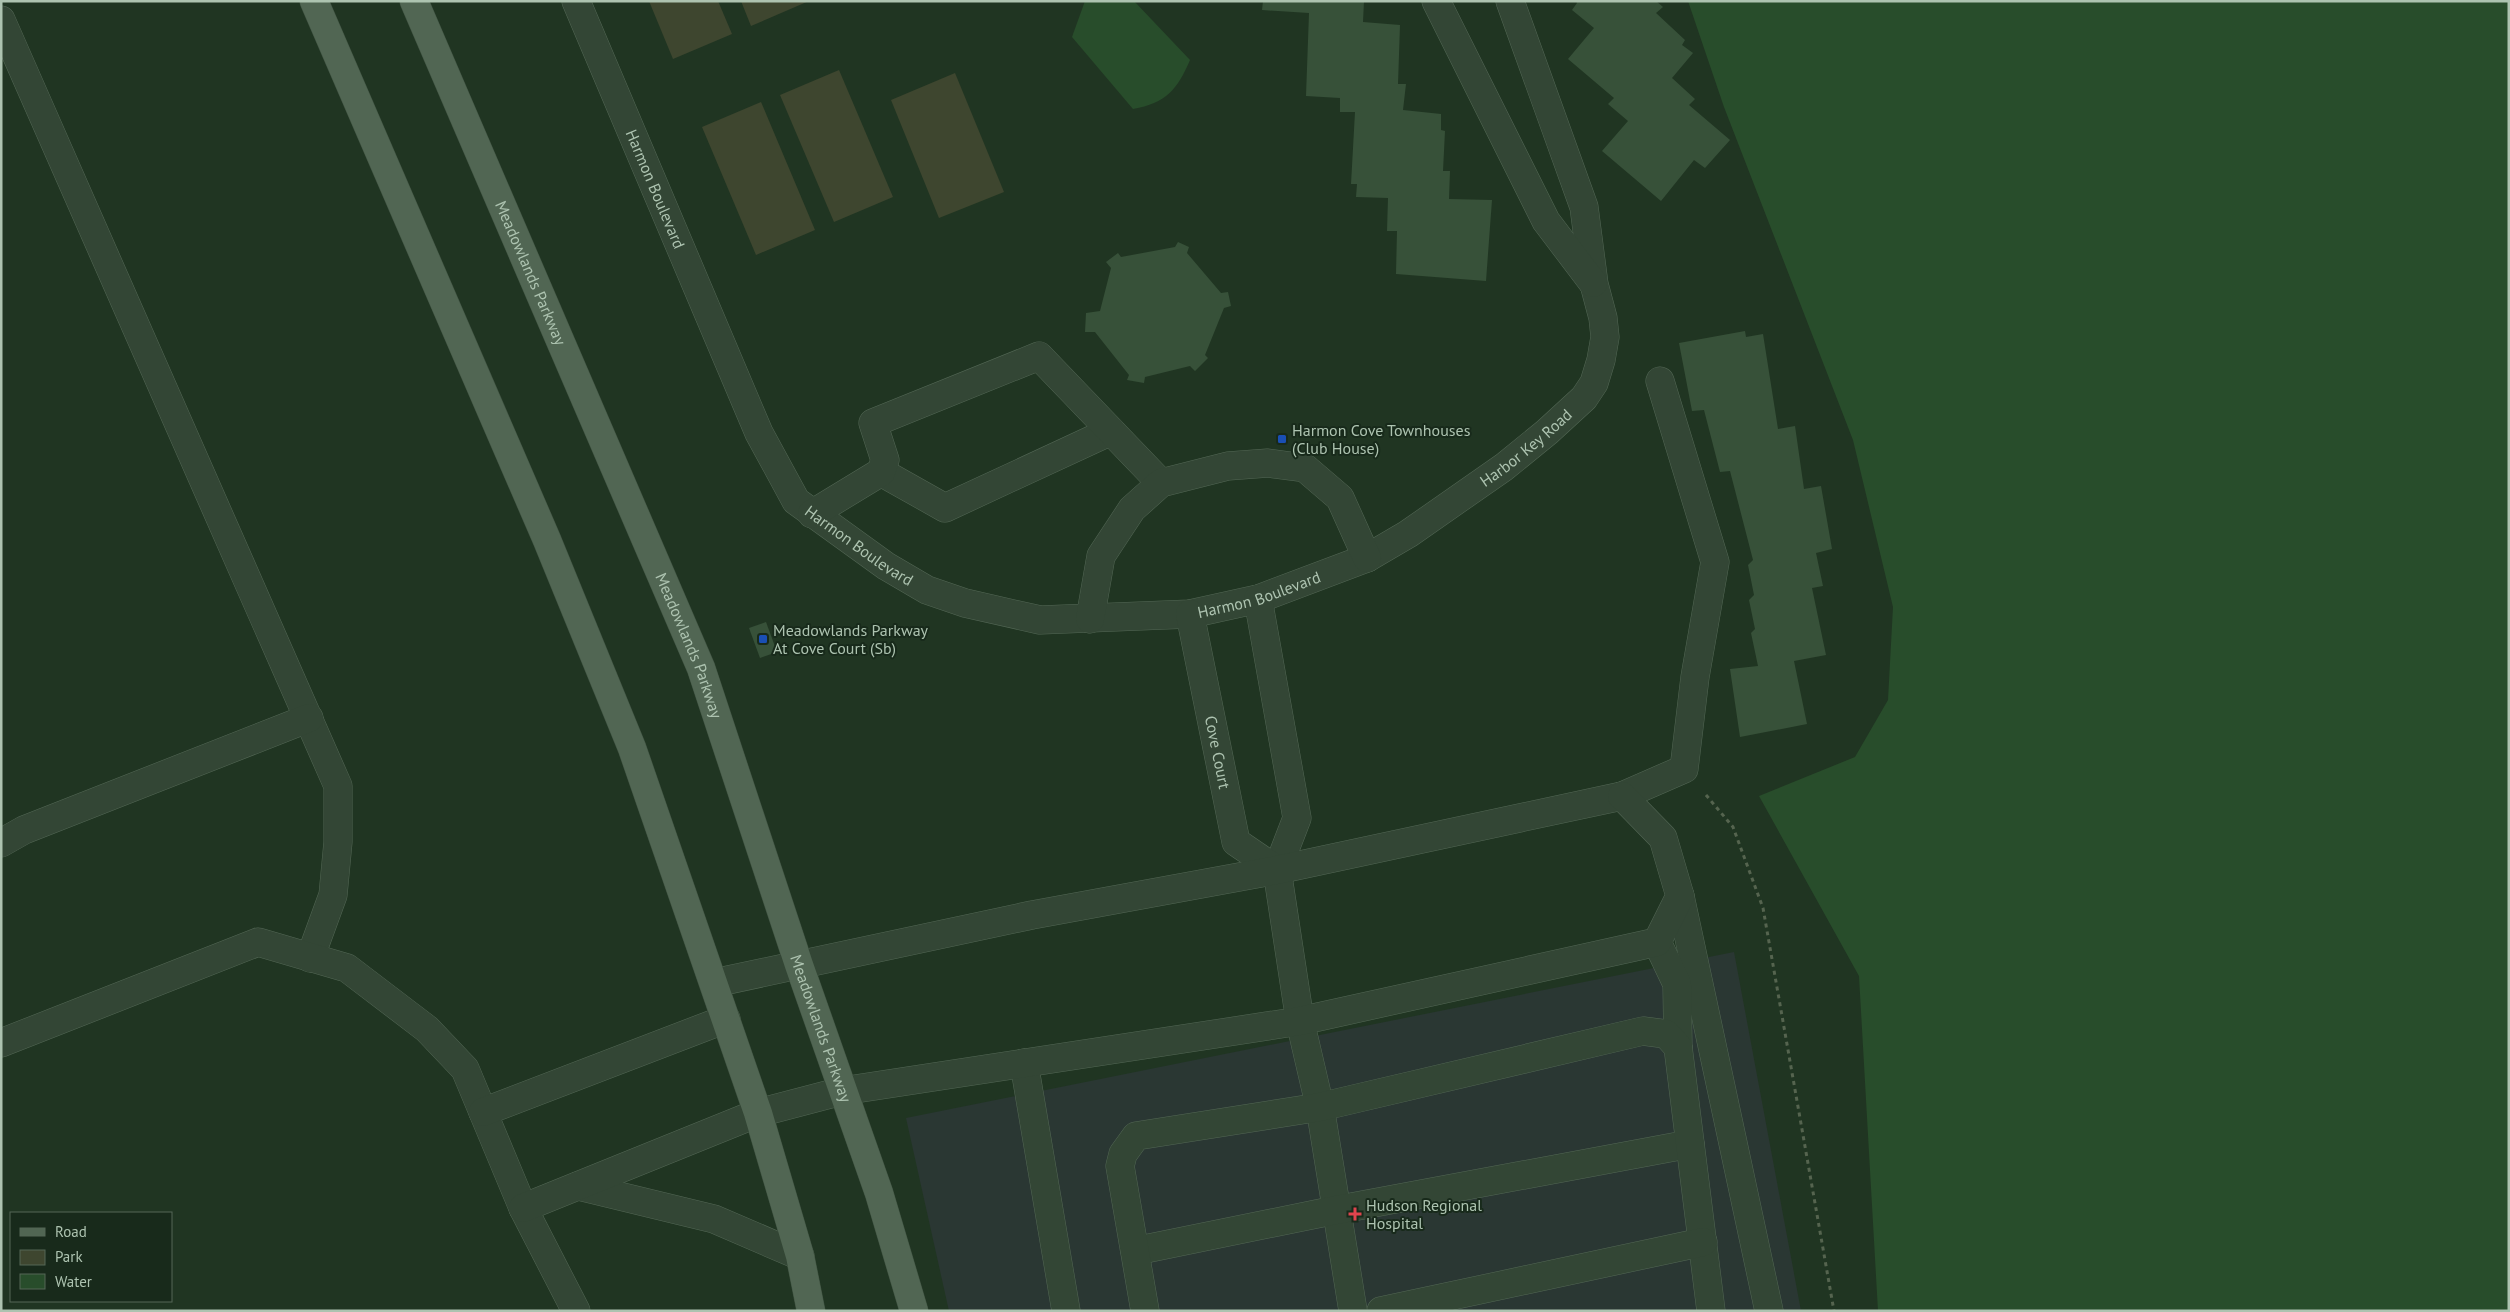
<svg xmlns="http://www.w3.org/2000/svg" width="2510" height="1312" font-family="'PT Sans',sans-serif">
<style>
.medical{fill:#2a3733}
.green{fill:#3e462f}
.water{fill:#284d2b}
.building{fill:#375139}
.lines{fill:none;stroke-linecap:round;stroke-linejoin:round}
.minor-casing{stroke:#536755;stroke-width:29}
.major-casing{stroke:#3f5241;stroke-width:29}
.path{stroke:#55644f;stroke-width:3;stroke-dasharray:4 4;stroke-linecap:butt}
.minor{stroke:#334635;stroke-width:28}
.major{stroke:#516653;stroke-width:28}
.transit-dot{fill:#1a4fb4;stroke:#182a1b;stroke-width:2}
.health-dot{fill:#e0444e;stroke:#182a1b;stroke-width:2}
.labels{text-anchor:middle;dominant-baseline:central;stroke-width:4;stroke-linejoin:round;paint-order:stroke}
.street-label{font-size:16px;fill:#adc3b0;stroke:#182a1b}
.poi-label{font-size:16px;fill:#adc3b0;stroke:#182a1b;text-anchor:start}
</style>
<rect width="100%" height="100%" fill="#203522"/>
<path class="medical" d="M1734 952 1801 1311H949L906 1118Z"/>
<g class="green">
<path d="M649 1H718L732 34 673 59Z"/>
<path d="M741 1H809L751 26Z"/>
<path d="M839 70 893 197 834 222 780 95Z"/>
<path d="M955 73 1004 192 939 218 891 100Z"/>
<path d="M761 102 815 230 756 255 702 127Z"/>
</g>
<g class="water">
<path d="M1085 1H1134L1190 60C1177 90 1166 103 1133 109L1072 37Z"/>
<path d="M1688 1H2509V1311H1878L1859 976 1759 796 1855 757 1888 700 1893 607 1853 440 1724 107Z"/>
</g>
<g class="building">
<path d="M1263 1H1364L1363 22 1400 25 1398 84H1406L1403 110 1441 114V130L1445 131 1443 171H1450L1449 199 1492 200 1486 281 1396 274 1397 231H1387L1388 198 1356 197 1357 184H1351L1355 112H1340V98L1306 96 1309 13 1262 10Z"/>
<path d="M1576 1H1656L1663 7 1656 13 1685 40 1682 45 1693 53 1672 78 1695 99 1689 105 1730 140 1705 168 1694 160 1661 201 1602 151 1628 121 1608 104 1614 98 1568 59 1594 28 1572 10 1577 3Z"/>
<path d="M1178 242 1189 247 1187 253 1221 293 1228 292 1231 306 1224 308 1205 355 1208 358 1195 371 1190 366 1145 377 1144 383 1127 380 1129 375 1095 332H1085L1086 313 1100 311 1111 268 1106 262 1118 253 1121 257 1175 247Z"/>
<path d="M1745 331 1746 337 1763 334 1778 429 1795 426 1804 489 1821 486 1832 549 1816 553 1823 586 1812 588 1826 655 1794 661 1807 724 1740 737 1730 669 1758 666 1751 633 1755 629 1749 600 1754 595 1748 565 1753 560 1730 471 1720 472 1704 410 1692 411 1679 343Z"/>
<path d="M766 622 777 652 760 658 749 628Z"/>
</g>
<g class="lines">
<defs>
<g id="minor">
<path id="s1" d="M576 1 759 433 796 501 886 566 927 590 965 603 1040 620 1190 614 1258 599 1367 558 1408 534 1504 467 1547 432 1584 398 1594 383 1601 360 1605 337 1603 318 1594 284 1584 207 1510 1"/>
<path d="M1436 1 1546 221 1593 283"/>
<path d="M1 20 338 786V842L333 895 310 958"/>
<path d="M881 472 945 508 1111 431"/>
<path d="M812 514 881 472 885 460 873 423 1039 356 1161 483"/>
<path d="M1258 599 1297 818 1277 870 1300 1021 1320 1107 1353 1311"/>
<path id="s2" d="M1190 614 1236 842 1277 870"/>
<path d="M1090 619 1101 556 1132 509 1161 483 1228 466 1268 463 1305 468 1340 498 1367 558"/>
<path d="M1 843 24 830 309 718"/>
<path d="M1680 896 1769 1311"/>
<path d="M1657 942 1677 984 1678 1047"/>
<path d="M714 983 1032 915 1277 870 1622 796 1684 769 1695 677 1715 562 1660 381"/>
<path d="M1 1043 258 942 347 968 427 1029 465 1069 523 1208 576 1311"/>
<path d="M1024 1063 1066 1311"/>
<path d="M483 1112 726 1019"/>
<path d="M578 1186 714 1219 800 1256"/>
<path d="M523 1208 758 1113 842 1091 1300 1021 1657 942 1680 896 1663 838 1622 796"/>
<path d="M1135 1251 1336 1210 1690 1144"/>
<path d="M1145 1311 1120 1166 1123 1154 1136 1136 1320 1107 1643 1031 1666 1034 1678 1047 1711 1311"/>
<path d="M1381 1311 1703 1242"/>
</g>
<g id="major">
<path d="M314 1 547 540 632 748 758 1113 800 1256 811 1311"/>
<path id="s3" d="M414 1 701 668 799 965 879 1193 914 1311"/>
</g>
</defs>
<use href="#minor" class="minor-casing"/>
<use href="#major" class="major-casing"/>
<path class="path" d="M1706 795 1733 827 1763 908 1834 1311"/>
<use href="#minor" class="minor"/>
<use href="#major" class="major"/>
</g>
<g class="transit-dot">
<rect x="1277" y="434" width="10" height="10" rx="2.5"/>
<rect x="758" y="634" width="10" height="10" rx="2.5"/>
</g>
<path class="health-dot" d="M1352.5 1206.5h5v5h5v5h-5v5h-5v-5h-5v-5h5z"/>
<g class="labels">
<g class="street-label">
<text stroke="none"><textPath href="#s1" startOffset="204">Harmon Boulevard</textPath></text>
<text stroke="none"><textPath href="#s3" startOffset="296">Meadowlands Parkway</textPath></text>
<text stroke="none"><textPath href="#s1" startOffset="1352">Harbor Key Road</textPath></text>
<text stroke="none"><textPath href="#s1" startOffset="624">Harmon Boulevard</textPath></text>
<text stroke="none"><textPath href="#s1" startOffset="1044">Harmon Boulevard</textPath></text>
<text stroke="none"><textPath href="#s3" startOffset="701">Meadowlands Parkway</textPath></text>
<text stroke="none"><textPath href="#s2" startOffset="141">Cove Court</textPath></text>
<text stroke="none"><textPath href="#s3" startOffset="1106">Meadowlands Parkway</textPath></text>
</g>
<g class="poi-label">
<text x="1292" y="430">Harmon Cove Townhouses<tspan x="1292" dy="18">(Club House)</tspan></text>
<text x="773" y="630">Meadowlands Parkway<tspan x="773" dy="18">At Cove Court (Sb)</tspan></text>
<text x="1366" y="1205">Hudson Regional<tspan x="1366" dy="18">Hospital</tspan></text>
</g>
</g>
<rect width="2510" height="1312" fill="none" stroke="#adc3b0" stroke-width="5"/>
<rect x="10" y="1212" width="162" height="90" fill="#182a1b" stroke="#546757"/>
<rect x="20" y="1228" width="25" height="8" fill="#516653" stroke="#546757"/>
<text x="55" y="1237" font-size="15" fill="#adc3b0">Road</text>
<rect x="20" y="1250" width="25" height="15" fill="#3e462f" stroke="#546757"/>
<text x="55" y="1262" font-size="15" fill="#adc3b0">Park</text>
<rect x="20" y="1274" width="25" height="15" fill="#284d2b" stroke="#546757"/>
<text x="55" y="1287" font-size="15" fill="#adc3b0">Water</text>
</svg>
